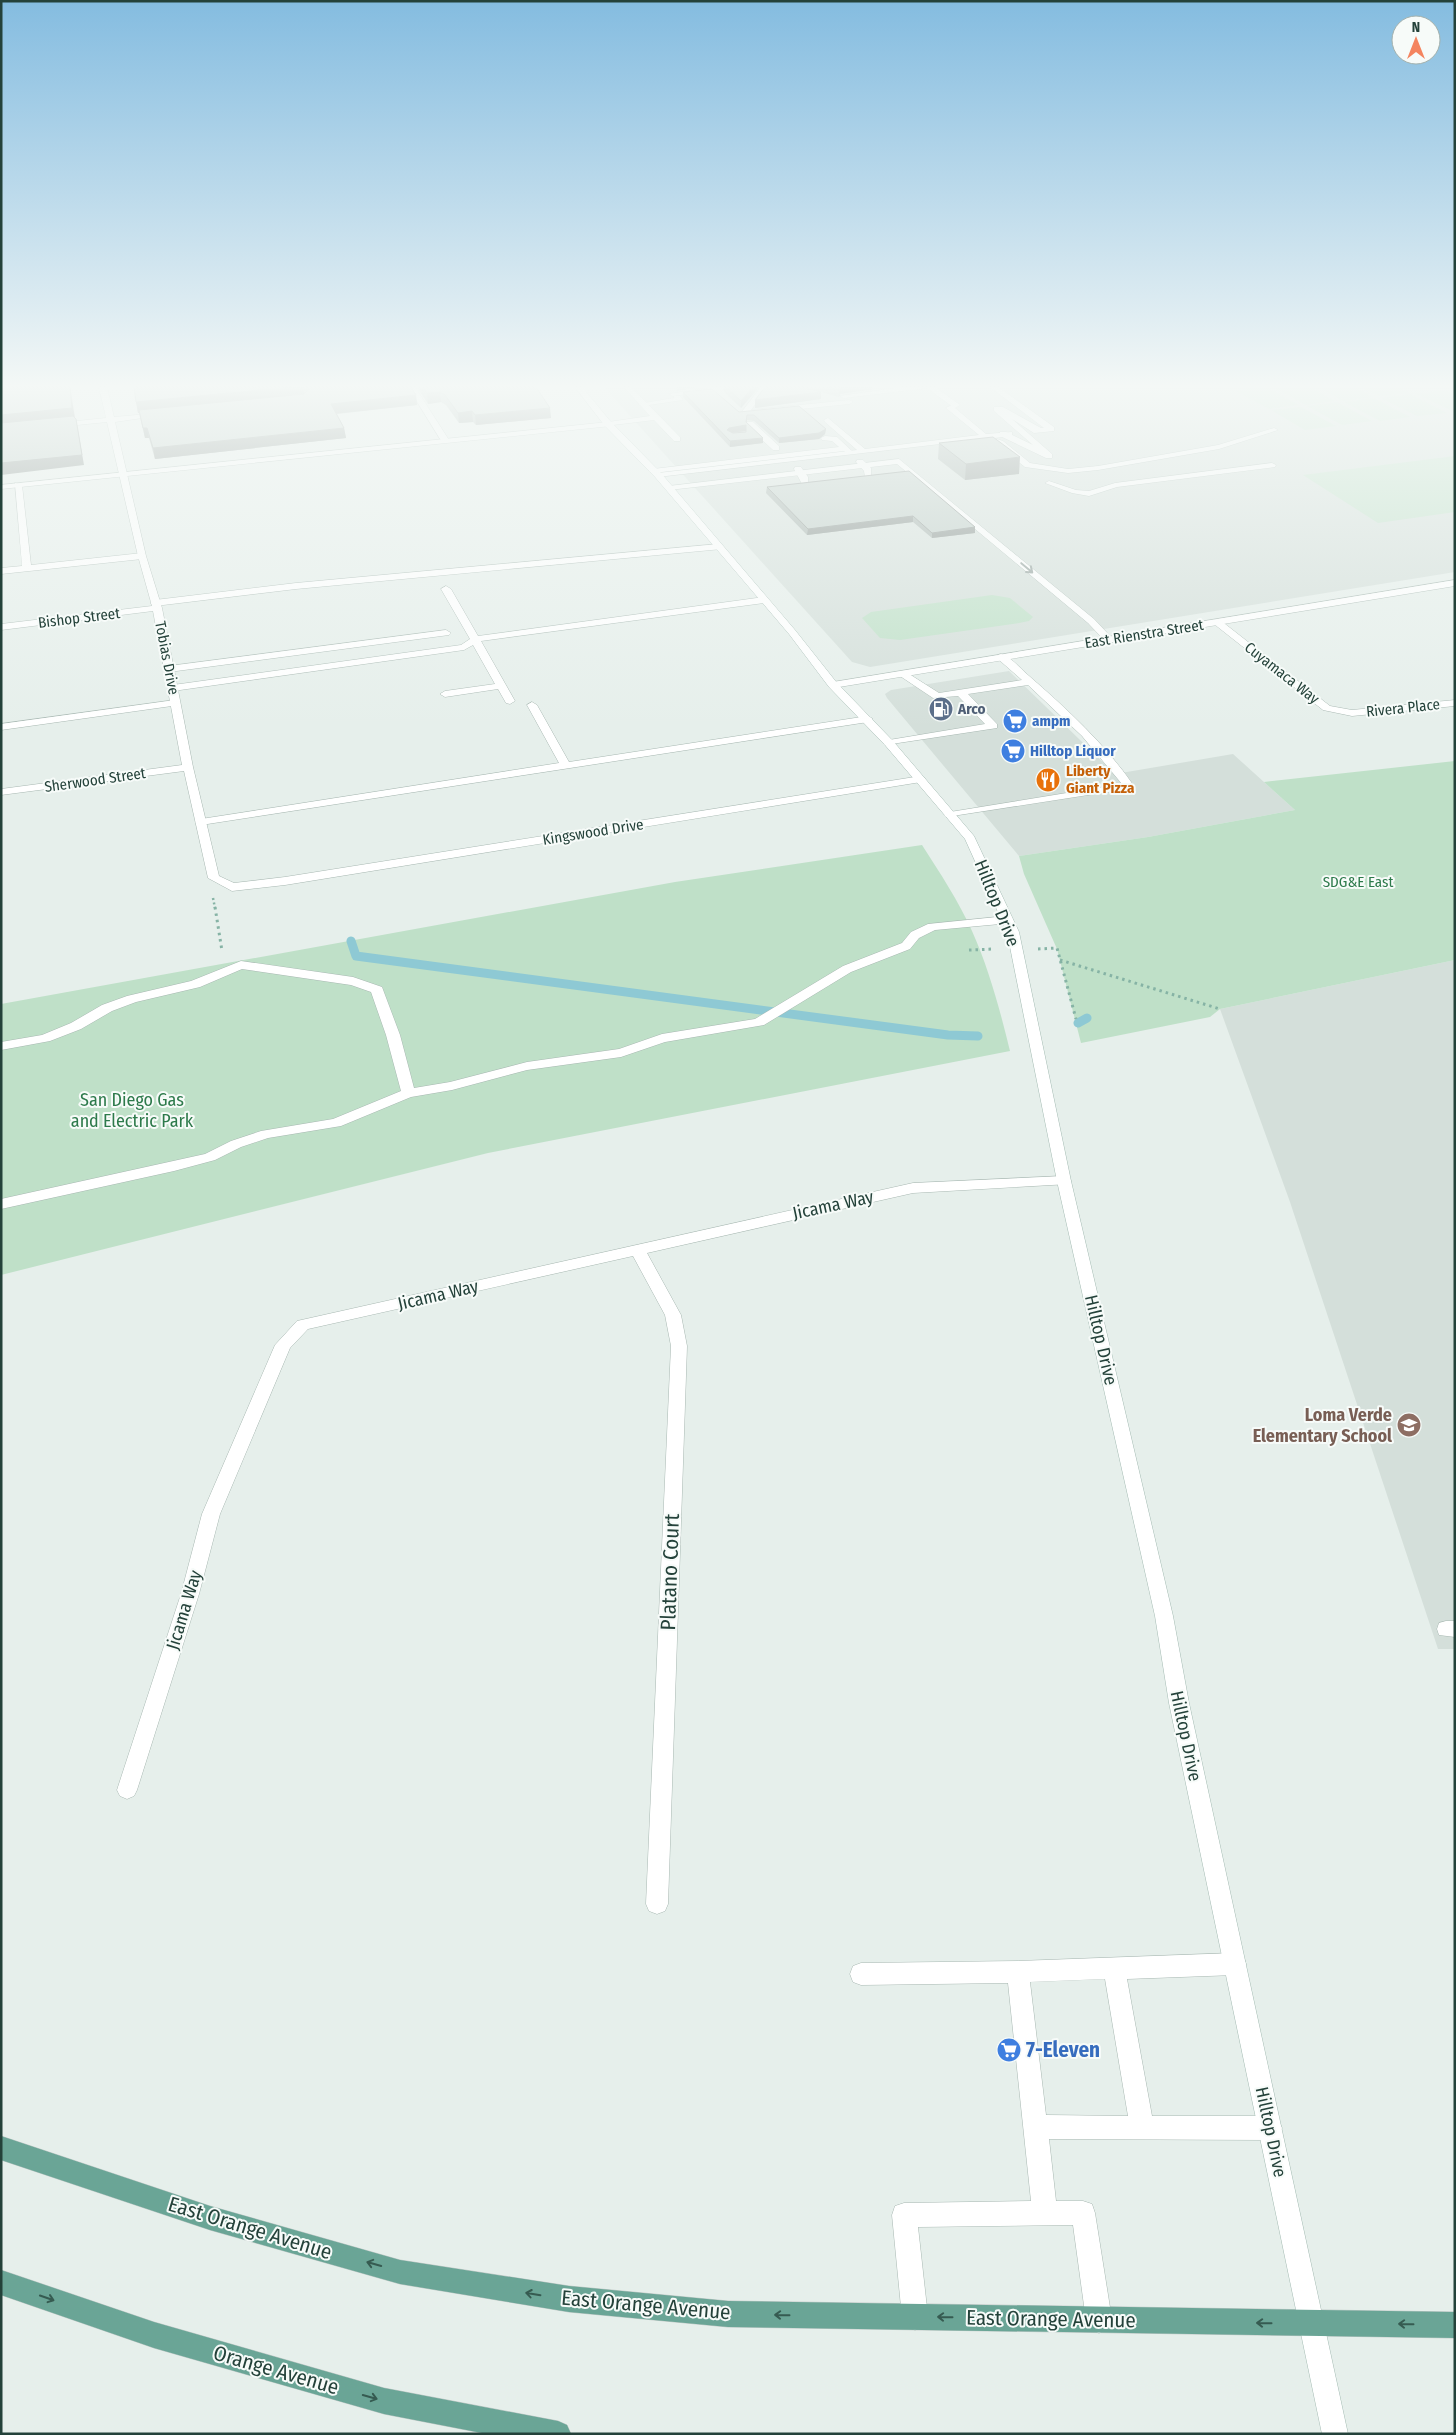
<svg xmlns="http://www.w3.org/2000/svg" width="1456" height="2435" font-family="'Fira Sans Condensed',sans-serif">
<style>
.built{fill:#d4dfda}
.green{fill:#bfe0c8}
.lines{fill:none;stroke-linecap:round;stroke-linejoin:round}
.stream{stroke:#8ec9d4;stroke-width:9}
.service-casing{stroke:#a8b8b2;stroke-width:1}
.pedestrian-casing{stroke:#a8b8b2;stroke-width:1}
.minor-casing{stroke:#a8b8b2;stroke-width:1}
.tertiary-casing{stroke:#a8b8b2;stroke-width:1}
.secondary-casing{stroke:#a4bbb3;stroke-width:1}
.primary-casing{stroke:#c2cac8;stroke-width:1}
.path-far1{stroke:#86b3a5;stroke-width:2.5;stroke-dasharray:2 2.5;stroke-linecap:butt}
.path{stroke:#86b3a5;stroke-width:3;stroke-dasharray:2.5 4;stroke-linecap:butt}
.service{fill:#fff;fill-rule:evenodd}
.pedestrian{fill:#fff;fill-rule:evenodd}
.minor{fill:#fff;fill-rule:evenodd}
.tertiary{fill:#fff;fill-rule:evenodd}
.secondary{fill:#fff;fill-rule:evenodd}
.primary{fill:#6aa596;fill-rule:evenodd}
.wall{fill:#a1aea9;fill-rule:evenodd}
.shaded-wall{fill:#838d89}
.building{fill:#bbcac4;stroke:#838d89;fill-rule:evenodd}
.oneway{stroke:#92a09c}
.oneway2{stroke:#365b51}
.labels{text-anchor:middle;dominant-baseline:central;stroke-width:4;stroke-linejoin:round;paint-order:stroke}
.far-street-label{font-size:15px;fill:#24423a;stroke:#f7fbf9}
.far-service-label{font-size:15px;font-weight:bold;fill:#4e5e75;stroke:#f7fbf9;text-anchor:start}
.far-shop-label{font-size:15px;font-weight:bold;fill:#366cbe;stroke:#f7fbf9;text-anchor:start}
.far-food-label{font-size:15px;font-weight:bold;fill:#c56008;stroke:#f7fbf9;text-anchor:start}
.far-park-label{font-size:15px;fill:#2d7a4b;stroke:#f7fbf9}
.street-label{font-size:18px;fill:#24423a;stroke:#f7fbf9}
.park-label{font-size:18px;fill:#2d7a4b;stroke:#f7fbf9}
.education-label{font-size:18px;font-weight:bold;fill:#785e54;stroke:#f7fbf9;text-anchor:end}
.near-street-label{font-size:21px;fill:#24423a;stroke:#f7fbf9}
.near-shop-label{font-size:21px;font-weight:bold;fill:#366cbe;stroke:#f7fbf9;text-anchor:start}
</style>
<rect width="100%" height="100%" fill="#e6efeb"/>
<g class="built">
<path d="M604 387H1455V572L870 667 852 662Z"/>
<path d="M1009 671 1115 774 1233 754 1295 810 1148 837 1019 856 887 698 885 694 891 690Z"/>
<path d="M1455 960V1649H1438L1290 1202 1220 1009Z"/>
</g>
<g class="green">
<path d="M1266 387 1299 405 1269 409 1236 391Z"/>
<path d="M1273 387H1309L1335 401 1306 405Z"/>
<path d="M1318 387H1354L1373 397 1343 401Z"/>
<path d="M1361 387H1397L1409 393 1379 396Z"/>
<path d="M1445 390 1455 395V412L1416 394Z"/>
<path d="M1410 394 1447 413 1417 416 1381 398Z"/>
<path d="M1374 398 1410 417 1380 421 1344 402Z"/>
<path d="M1337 402 1372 421 1342 425 1307 406Z"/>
<path d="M1301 407 1336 426 1305 430 1271 410Z"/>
<path d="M1455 456V512L1378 523 1303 475Z"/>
<path d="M992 595 1010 598 1033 617 1029 621 1019 623 900 640 880 638 862 618 871 612Z"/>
<path d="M1455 761V960L1220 1009 1210 1017 1081 1043 1057 949 1024 874 1019 856 1148 837 1295 810 1264 782Z"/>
<path d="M922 845C940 873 958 900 972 931 989 969 1000 1010 1010 1051L488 1153 1 1275V1004L675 882Z"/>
</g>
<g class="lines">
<g class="stream">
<path d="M351 941 356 956 948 1035 978 1036"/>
<path d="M1078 1023 1087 1018"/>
</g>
<defs>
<g id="service">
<path d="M624 387H631L680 437V441H674L654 420 605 426V422H608L650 416Z"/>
<path d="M956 403 960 405 955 408 986 434 1012 432V436L994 438 1003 441 1030 463 1068 469 1098 466 1218 445 1274 428 1278 430 1219 449 1098 470 1068 473 1025 467 997 445 983 439 658 477 654 475 658 473 857 450 825 422 824 420 828 418 865 449 979 435 946 408Z"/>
<path d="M899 459 1094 619 1112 638V642H1106L1088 623 897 464 669 490 665 488 669 486Z"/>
<path d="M1272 463 1276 465 1275 467 1117 487 1089 496 1072 493 1045 483 1049 481 1076 490 1089 491 1115 483Z"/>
<path d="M15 483 22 485 31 565 142 553 146 556 142 559 1 574V568L22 566Z"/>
<path d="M719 544 723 547 722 549 296 589 155 606 150 603 155 600 296 583Z"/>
<path d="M446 586 451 589 478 636 764 597 769 600 764 603 481 641 515 701 510 704 506 703 498 689 445 697 440 694 445 691 495 684 473 645 464 650 173 691 168 688 173 685 461 645 470 639 441 589Z"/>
<path d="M446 630 451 633 449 635 169 672 164 669 169 666Z"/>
<path d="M1001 654C1011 657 1020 668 1028 675 1067 709 1105 744 1134 786L1133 788 946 817 944 815 950 812 1122 784 1082 736 1028 685 968 694 997 724V728L885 745 884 743 889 740 985 724 958 696 933 698 900 676V672H906L939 693 1022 680 998 659V655Z"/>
<path d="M175 700 179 701V705L1 730V724Z"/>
<path d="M532 702 537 705 569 762 868 716 873 719 868 722 201 825 195 822 201 819 559 763 527 705Z"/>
<path d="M1446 1621H1455V1637L1439 1635 1437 1629 1439 1623Z"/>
<path d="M1235 1953 1243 1956 1246 1964 1243 1972 1235 1975 1127 1979 1152 2116H1270L1278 2120 1282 2128 1278 2136 1270 2140 1049 2139 1056 2201H1083L1092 2204 1095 2213 1112 2320 1108 2329 1099 2333 1090 2329 1086 2320 1073 2225 918 2227 928 2317 924 2326 915 2330 906 2326 902 2317 892 2215 895 2206 904 2203 1031 2201 1008 1983 861 1985 853 1982 850 1974 853 1966 861 1963 1018 1961ZM1105 1979 1128 2116 1046 2115 1030 1982Z"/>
</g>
<g id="pedestrian">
<path d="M716 387H740L673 396 669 394Z"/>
<path d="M761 387H768L751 410 849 400 853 402 849 404 742 415 741 413Z"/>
<path d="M903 387H935L960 405 953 407 927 388 844 398 840 396Z"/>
<path d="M990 387H998L1054 427V431L1034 433 1012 419 1052 454V458H1046L1000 436V432H1006L1033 445 994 411V407H1003L1041 428H1044Z"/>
<path d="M674 396H680L683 400 642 406 638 404 674 398Z"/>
<path d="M747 422H753L779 446V450H773L747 426Z"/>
<path d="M825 436 837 437 853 452 849 454 844 451 653 473 649 471 653 469 839 447 832 441 822 440 821 438Z"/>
<path d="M857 460H863L871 468V477H865L864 471 856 462Z"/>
<path d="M795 467H801L808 477V484H802L794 469Z"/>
<path d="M1007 916 1011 917 1013 920 1011 923 935 930 919 938 910 949 851 972 764 1025 665 1042 621 1057 527 1070 452 1090 411 1097 341 1126 268 1138 241 1147 215 1160 174 1171 1 1209V1199L205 1154 231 1141 261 1131 333 1119 401 1091 386 1035 371 992 351 985 242 969 200 987 136 1002 112 1011 81 1029 50 1041 1 1050V1042L42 1035 71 1023 102 1005 127 996 191 981 241 961 353 977 382 987 400 1035 414 1088 450 1082 527 1062 619 1049 662 1034 755 1019 843 966 902 943 911 932 928 924Z"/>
</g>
<g id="minor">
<path d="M99 387H107L114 417 159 413 163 415 115 422 146 556 162 608 193 767 219 876 234 883 285 877 921 776 926 779 921 782 285 885 232 891 208 878 184 771 1 795V789L182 765 153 611 1 630V624L152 606 138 556 107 422 57 427 53 425 57 423 106 418Z"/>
<path d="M408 387H415L449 440 448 442H442Z"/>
<path d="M1214 620H1220L1330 706 1352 710 1455 700V706L1352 716 1323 710 1214 624Z"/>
<path d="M1064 1176 1069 1178 1071 1181 1069 1184 913 1193 647 1253 681 1315 687 1346 668 1904 665 1911 657 1914 649 1911 646 1904 671 1346 665 1315 633 1256 308 1329 290 1348 220 1514 199 1594 137 1790 134 1796 127 1799 120 1796 117 1790 181 1594 202 1514 275 1345 297 1321 913 1183Z"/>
</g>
<g id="tertiary">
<path d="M608 422H611V426L1 489V485Z"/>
<path d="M1455 580V586L833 688 828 685 833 682Z"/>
</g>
<path id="secondary" d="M575 387H582L611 422 661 473 795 630 837 683 893 741 974 836 1019 932 1071 1181 1173 1616 1189 1703 1348 2434H1322L1169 1703 1155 1616 1057 1181 1007 932 965 839 885 745 829 687 789 634 655 477 605 426Z"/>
<g id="primary">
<path d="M1 2136 210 2206 400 2260 569 2286 728 2301 1455 2312V2338L728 2327 569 2312 400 2284 210 2230 1 2160Z"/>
<path d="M1 2270 154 2322 384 2388 558 2421 567 2425 571 2434H487L384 2414 154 2348 1 2295Z"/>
</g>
</defs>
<use href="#service" class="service-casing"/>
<use href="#pedestrian" class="pedestrian-casing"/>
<use href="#minor" class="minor-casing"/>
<use href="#tertiary" class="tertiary-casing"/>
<use href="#secondary" class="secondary-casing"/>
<use href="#primary" class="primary-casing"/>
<path class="path-far1" d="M213 898 215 908"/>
<g class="path">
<path d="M215 907 222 951"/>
<path d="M1038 949 1057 948 1076 1019"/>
<path d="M969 950 994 949"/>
<path d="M1060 960 1220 1009"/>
</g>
<use href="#service" class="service"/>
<use href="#pedestrian" class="pedestrian"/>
<use href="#minor" class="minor"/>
<use href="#tertiary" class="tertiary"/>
<use href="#secondary" class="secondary"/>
<use href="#primary" class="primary"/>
</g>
<g class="wall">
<path d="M134 387H411L416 395 417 405 337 414 344 428 346 438 155 459 149 438H145L139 413H138Z"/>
<path d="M417 387H536L551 418 476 425 473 422 459 423 446 405 441 402 428 404Z"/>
<path d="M724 387H759L741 408 724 392Z"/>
<path d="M765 387H873V389L840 394 839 397 821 392V399L755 408V400Z"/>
<path d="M683 392 739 412 826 429 825 434 819 439 779 443 754 421 747 420V423L763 443 730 447 683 397ZM746 431V432L733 433H732Z"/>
<path d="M939 443 1019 474 965 480 938 459Z"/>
<path d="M767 487 975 527V533L932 538 913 522 807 535 766 493Z"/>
</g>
<g class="shaded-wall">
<path d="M70 387 75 418 1 426V415Z"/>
<path d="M292 387H304L305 396 138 413 136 402Z"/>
<path d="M677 387H697L677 391Z"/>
<path d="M753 387H759L741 408V401Z"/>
<path d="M840 387H873V389L840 394 839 397V390Z"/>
<path d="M440 392 441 402 428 404 427 393Z"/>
<path d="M821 392V399L755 408V400Z"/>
<path d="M416 395 417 405 332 414 331 404Z"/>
<path d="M550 408 551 418 476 425 475 415Z"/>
<path d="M472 411 473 422 459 423 458 413Z"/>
<path d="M747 415 746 431 729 433 727 430 729 428 746 422Z"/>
<path d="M76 419 84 465 1 475V463Z"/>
<path d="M143 428H147L149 438H145Z"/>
<path d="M344 428 346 438 155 459 153 448Z"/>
<path d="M826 429 825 434 819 439 779 443V438Z"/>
<path d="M763 438V443L730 447V441Z"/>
<path d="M1020 457 1019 474 965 480 966 464Z"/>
<path d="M913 516V522L807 535 808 529Z"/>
<path d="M975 527V533L932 538V533Z"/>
</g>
<g class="building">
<path d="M1 387H70L72 408 1 415Z"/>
<path d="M134 387H292L136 402Z"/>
<path d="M306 387H411L416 395 331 404 344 428 153 448 147 428H143L139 410 304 394 309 389Z"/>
<path d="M423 387H536L550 408 475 415 472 411 458 413 445 395 440 392 427 393Z"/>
<path d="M726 387H753L741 401Z"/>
<path d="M765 387H801L821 392 755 400Z"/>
<path d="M828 387H840L839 390Z"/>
<path d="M712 389 739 412 799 406 826 429 819 433 779 438 754 415H747L746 422 763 438 730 441 683 392ZM746 425V432L733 433 727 430 729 428Z"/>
<path d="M73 416 76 419 82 455 1 463V423Z"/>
<path d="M993 437 1020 457 966 464 939 443Z"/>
<path d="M909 471 975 527 932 533 913 516 808 529 767 487Z"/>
</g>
<defs><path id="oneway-shaft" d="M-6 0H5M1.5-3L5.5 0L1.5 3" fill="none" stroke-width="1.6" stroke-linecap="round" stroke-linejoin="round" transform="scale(1.25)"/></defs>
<use class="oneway" href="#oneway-shaft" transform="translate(1027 568) rotate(40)"/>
<g class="oneway2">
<use href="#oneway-shaft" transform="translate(374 2264) rotate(-164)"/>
<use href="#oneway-shaft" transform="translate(533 2294) rotate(-171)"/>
<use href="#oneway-shaft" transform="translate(47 2298) rotate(19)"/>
<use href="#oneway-shaft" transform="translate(782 2315) rotate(-179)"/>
<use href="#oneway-shaft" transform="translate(945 2317) rotate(-179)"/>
<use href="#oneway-shaft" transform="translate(1264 2323) rotate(-179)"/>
<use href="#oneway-shaft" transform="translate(1406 2324) rotate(-179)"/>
<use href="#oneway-shaft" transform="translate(370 2397) rotate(16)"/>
</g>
<linearGradient id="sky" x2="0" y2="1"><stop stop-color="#84bce0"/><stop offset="0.53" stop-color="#f4f8f6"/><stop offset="1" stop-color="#f4f8f6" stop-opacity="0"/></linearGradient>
<rect width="1456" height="728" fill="url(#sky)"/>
<defs>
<symbol id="fuel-disc" viewBox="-11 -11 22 22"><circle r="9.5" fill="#5c6f8a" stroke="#f7fbf9"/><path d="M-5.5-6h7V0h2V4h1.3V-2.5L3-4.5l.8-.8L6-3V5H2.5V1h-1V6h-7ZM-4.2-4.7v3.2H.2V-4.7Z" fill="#fff"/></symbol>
<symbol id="supermarket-disc" viewBox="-11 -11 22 22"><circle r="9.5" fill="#3f7fe0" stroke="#f7fbf9"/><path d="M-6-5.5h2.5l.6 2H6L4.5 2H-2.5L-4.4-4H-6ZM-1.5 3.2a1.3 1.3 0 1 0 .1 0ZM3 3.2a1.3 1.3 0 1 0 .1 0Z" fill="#fff"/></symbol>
<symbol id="restaurant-disc" viewBox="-11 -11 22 22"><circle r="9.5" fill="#e8710a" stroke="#f7fbf9"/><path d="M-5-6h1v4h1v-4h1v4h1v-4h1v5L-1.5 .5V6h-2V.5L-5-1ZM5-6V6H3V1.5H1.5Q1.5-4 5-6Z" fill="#fff"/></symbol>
<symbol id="school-disc" viewBox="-11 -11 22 22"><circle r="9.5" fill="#8d6e63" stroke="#f7fbf9"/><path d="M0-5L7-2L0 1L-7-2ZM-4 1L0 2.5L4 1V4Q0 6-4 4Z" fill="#fff"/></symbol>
</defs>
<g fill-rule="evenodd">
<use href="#fuel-disc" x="927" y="695" width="28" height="28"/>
<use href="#supermarket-disc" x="1001" y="707" width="28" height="28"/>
<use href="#supermarket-disc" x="999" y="737" width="28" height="28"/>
<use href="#restaurant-disc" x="1034" y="766" width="28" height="28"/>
<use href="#school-disc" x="1395" y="1411" width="28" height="28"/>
<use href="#supermarket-disc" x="995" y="2036" width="28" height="28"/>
</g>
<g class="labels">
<g class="far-street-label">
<text transform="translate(79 618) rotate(-7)">Bishop Street</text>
<text transform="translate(1144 634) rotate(-9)">East Rienstra Street</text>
<text transform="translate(167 658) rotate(79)">Tobias Drive</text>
<text transform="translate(1282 673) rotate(38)">Cuyamaca Way</text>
<text transform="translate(1403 708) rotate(-6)">Rivera Place</text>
<text transform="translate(95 780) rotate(-8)">Sherwood Street</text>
<text transform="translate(593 832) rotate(-9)">Kingswood Drive</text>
</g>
<g class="far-service-label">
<text x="958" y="709">Arco</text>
</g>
<g class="far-shop-label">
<text x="1032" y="721">ampm</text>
<text x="1030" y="751">Hilltop Liquor</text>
</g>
<g class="far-food-label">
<text x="1066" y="771">Liberty<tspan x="1066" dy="17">Giant Pizza</tspan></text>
</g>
<g class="far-park-label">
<text x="1358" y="882">SDG&amp;E East</text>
</g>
<g class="street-label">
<text transform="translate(997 903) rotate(68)">Hilltop Drive</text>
<text transform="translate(833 1205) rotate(-12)">Jicama Way</text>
<text transform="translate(438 1295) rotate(-13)">Jicama Way</text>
<text transform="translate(1101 1340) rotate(77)">Hilltop Drive</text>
<text transform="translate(184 1610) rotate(-73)">Jicama Way</text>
<text transform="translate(1186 1736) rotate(78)">Hilltop Drive</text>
<text transform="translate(1271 2132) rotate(78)">Hilltop Drive</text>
</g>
<g class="park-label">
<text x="132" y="1100">San Diego Gas<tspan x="132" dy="21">and Electric Park</tspan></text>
</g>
<g class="education-label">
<text x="1392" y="1415">Loma Verde<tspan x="1392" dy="21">Elementary School</tspan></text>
</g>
<g class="near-street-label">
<text transform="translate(670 1572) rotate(-88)">Platano Court</text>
<text transform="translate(250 2228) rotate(17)">East Orange Avenue</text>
<text transform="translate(646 2305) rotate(5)">East Orange Avenue</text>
<text transform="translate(1051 2319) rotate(1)">East Orange Avenue</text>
<text transform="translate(276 2370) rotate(16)">Orange Avenue</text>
</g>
<g class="near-shop-label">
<text x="1026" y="2050">7-Eleven</text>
</g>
</g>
<rect width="1456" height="2435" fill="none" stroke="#24423a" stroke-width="5"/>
<g transform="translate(1416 40)"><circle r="24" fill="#f7fbf9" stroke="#a3b1ad"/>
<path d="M0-4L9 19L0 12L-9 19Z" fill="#f4845f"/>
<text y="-8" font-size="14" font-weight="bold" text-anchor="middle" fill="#24423a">N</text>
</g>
</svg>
